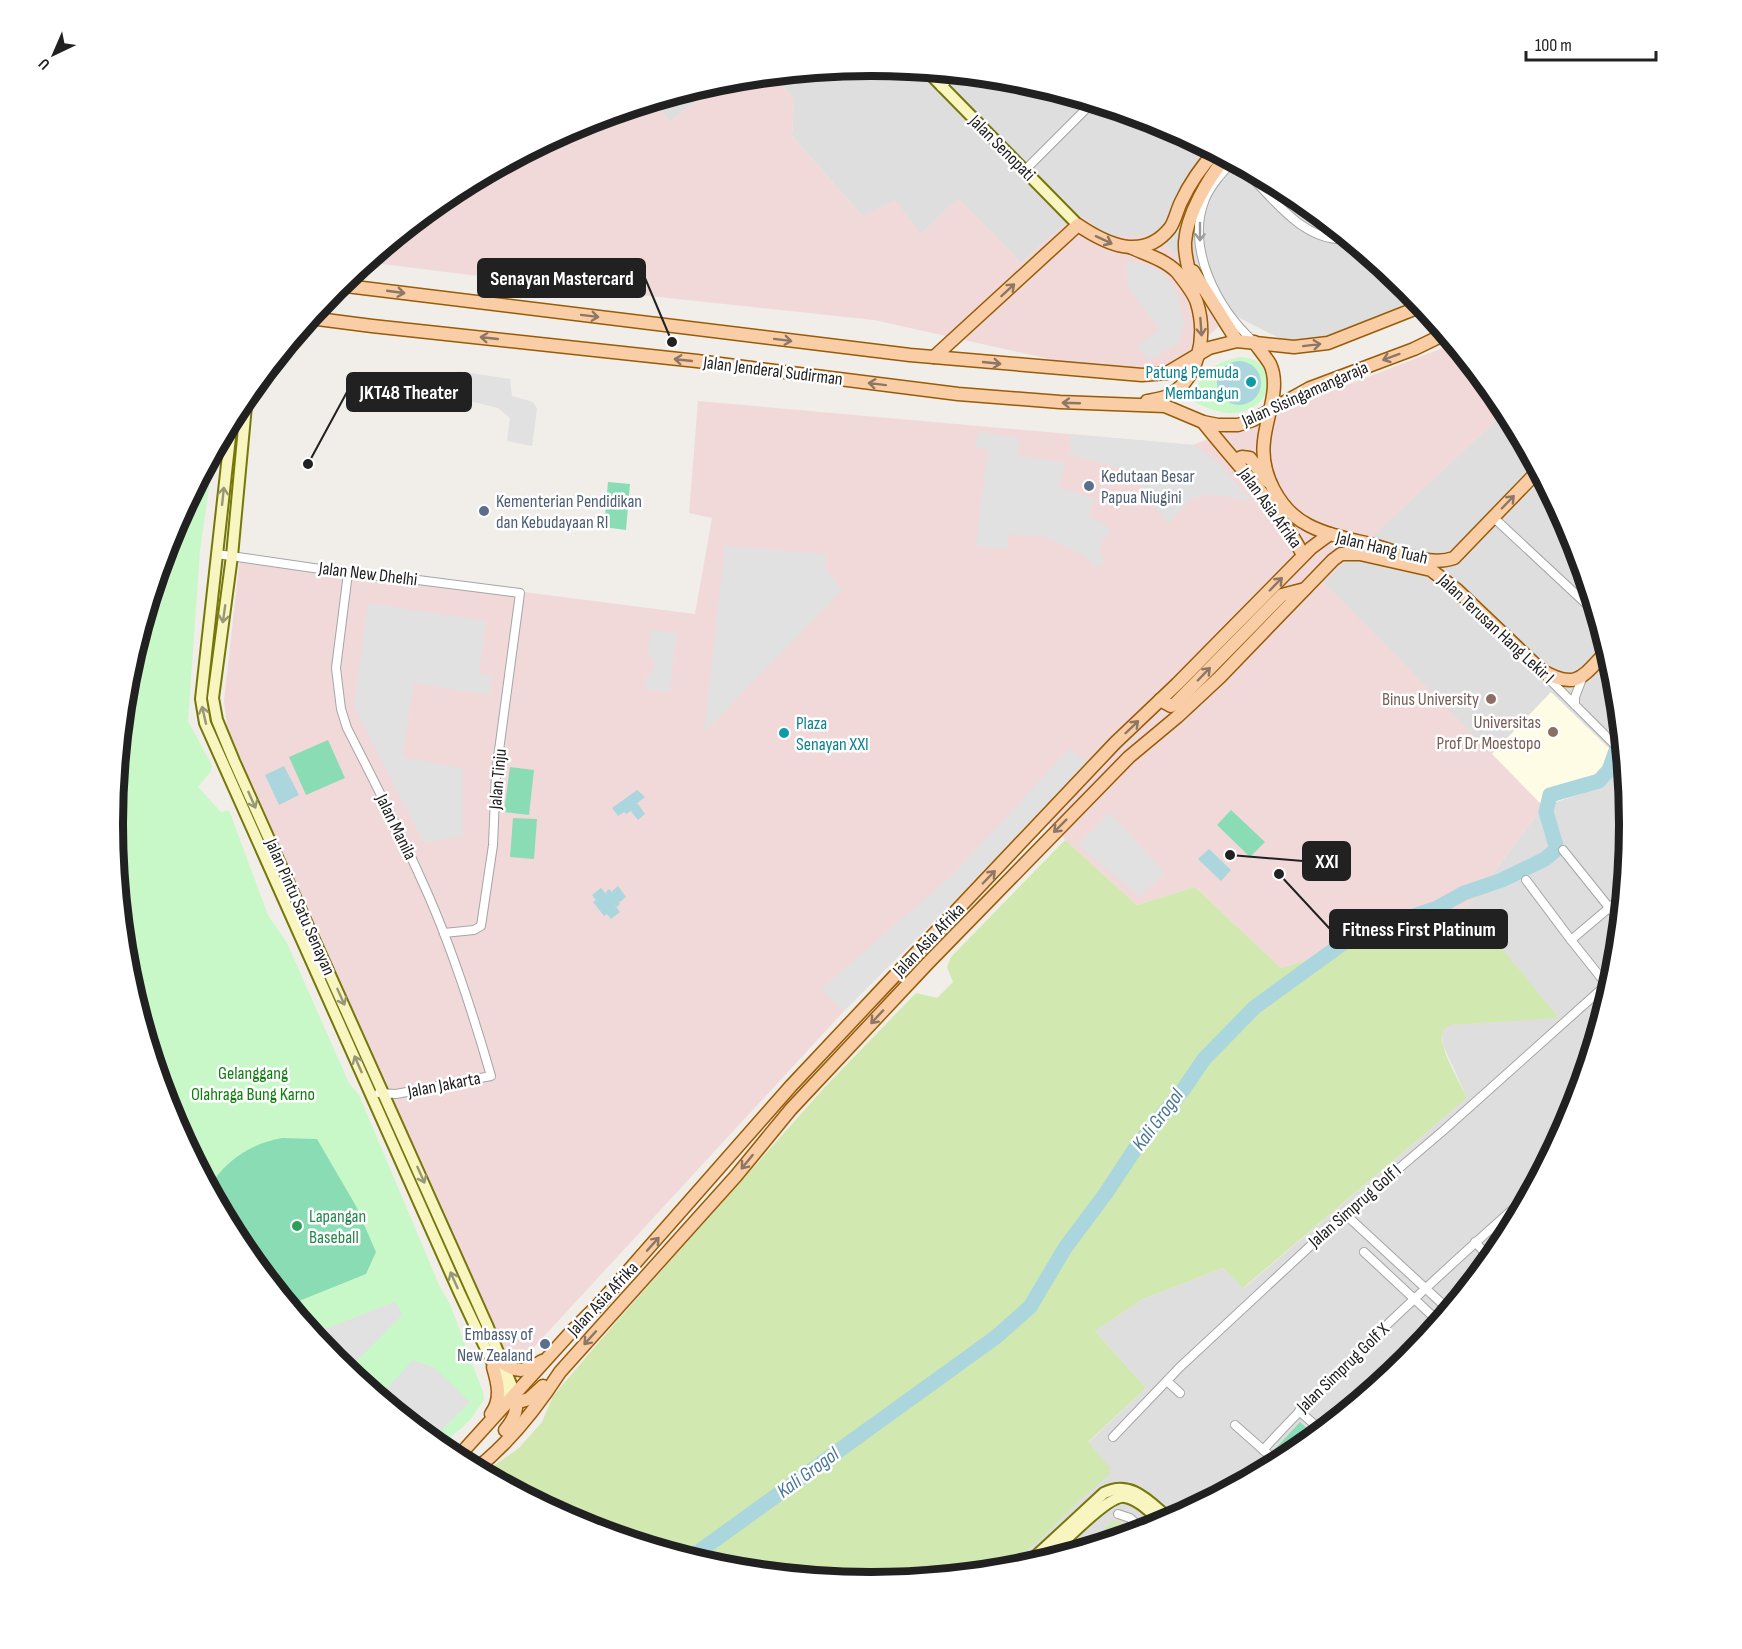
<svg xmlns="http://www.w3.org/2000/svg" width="1742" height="1649" font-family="'Sofia Sans Condensed',sans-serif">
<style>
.residential{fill:#dfdede}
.commercial{fill:#f1d9da}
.education{fill:#fefce4}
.grass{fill:#d1e8b1}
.park{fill:#c9f8c8}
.pitch{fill:#8adcb5}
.parking{fill:#e1e1e1}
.water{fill:#abd6dd}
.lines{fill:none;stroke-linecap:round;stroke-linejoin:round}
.river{stroke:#abd6dd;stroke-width:15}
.minor-casing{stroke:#a5a5a5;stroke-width:10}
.secondary-casing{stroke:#757709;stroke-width:14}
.primary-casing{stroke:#985b06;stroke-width:15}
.minor{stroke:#fff;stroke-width:8}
.secondary{stroke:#f8f5c0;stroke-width:10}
.primary{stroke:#f9cda6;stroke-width:12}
.oneway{stroke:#9b9b9b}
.oneway2{stroke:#8d7764}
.oneway3{stroke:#979678}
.culture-dot{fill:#0f9aa8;stroke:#fff;stroke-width:2}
.service-dot{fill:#5c6f8a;stroke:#fff;stroke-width:2}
.education-dot{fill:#8d6e63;stroke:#fff;stroke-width:2}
.leisure-dot{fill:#2e9e5b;stroke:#fff;stroke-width:2}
.labels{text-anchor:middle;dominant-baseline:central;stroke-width:5;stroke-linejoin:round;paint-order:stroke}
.street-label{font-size:18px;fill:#212121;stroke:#fff}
.culture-label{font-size:18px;fill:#0d838f;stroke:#fff;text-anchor:end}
.service-label{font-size:18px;fill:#4e5e75;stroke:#fff;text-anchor:start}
.education-label{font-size:18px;fill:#785e54;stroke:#fff;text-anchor:end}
.park-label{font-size:18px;fill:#117e10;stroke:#fff}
.leisure-label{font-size:18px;fill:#27864d;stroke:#fff;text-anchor:start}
.water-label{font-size:20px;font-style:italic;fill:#477696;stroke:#fff}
.rim{fill:none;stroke:#212121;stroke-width:8}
.leader{fill:none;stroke:#212121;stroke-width:2}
.callout-dot{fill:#212121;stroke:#fff;stroke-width:2}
.callout{fill:#212121;stroke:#212121;stroke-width:2}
.callout-label{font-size:20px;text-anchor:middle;font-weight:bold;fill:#fff}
</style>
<rect width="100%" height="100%" fill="#f1ede8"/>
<g class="residential">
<path d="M871 66 1019 81 1162 124 1293 194 1408 288 1422 306 1348 337 1285 341 1232 314 1107 236 1077 213 1021 263 958 199 921 234 862 216 792 136 794 100 775 75Z"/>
<path d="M722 81 670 122 654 102Z"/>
<path d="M1506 411 1572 535 1615 677 1629 825 1615 973 1572 1115 1501 1246 1407 1361 1292 1455 1161 1525 1019 1568 1002 1570 1039 1541 1110 1470 1088 1443 1146 1388 1095 1331 1143 1299 1223 1268 1244 1288 1467 1098 1443 1045 1442 1034 1446 1027 1451 1025 1558 1017 1468 907 1543 806 1323 582Z"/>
</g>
<g class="commercial">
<path d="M775 75 794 100 792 136 862 216 895 200 921 234 958 198 1021 263 1077 213 1107 236 1157 235 1232 314 1183 359 1135 378 874 320 575 288 366 262 450 194 581 124 654 102 670 122 722 81Z"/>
<path d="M1453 344 1506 411 1324 582 1543 806 1468 907 1450 918 1281 968 1195 887 1137 905 1065 840 1035 807 844 1011 523 1359 514 1358 503 1350 228 735 224 701 240 557 297 563 695 614 712 518 689 513 698 401 1193 445Z"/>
</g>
<path class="education" d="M1551 692 1620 759 1609 781 1581 794 1543 806 1492 754Z"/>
<g class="grass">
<path d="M1065 840 1137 905 1195 887 1281 968 1450 918 1468 907 1559 1018 1451 1025C1447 1027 1443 1030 1442 1035 1440 1050 1461 1084 1467 1098L1243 1288 1223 1268 1143 1299 1095 1331 1146 1388 1088 1442 1111 1469 1109 1471 1111 1473 1079 1501 1039 1541 1002 1570 871 1583 723 1568 580 1525 483 1473 519 1448 542 1422 553 1396 617 1321 824 1088 916 993 937 998 953 982 947 967 951 957Z"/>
<path d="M1113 1520 1126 1524 1130 1535 1097 1545 1102 1531Z"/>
</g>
<g class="park">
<path d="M1241 357C1284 360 1273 416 1228 413 1214 412 1201 405 1188 399 1206 373 1208 363 1241 357Z"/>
<path d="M214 452 200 551 188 721 212 765 211 771 198 787 221 812 229 810 268 915 287 943 349 1083 359 1095 440 1287 450 1304 483 1392 484 1400 470 1420 440 1447 334 1361 240 1246 170 1114 127 972 113 824 127 676 170 534Z"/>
</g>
<g class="pitch">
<path d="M213 455C208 479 198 496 181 513Z"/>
<path d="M608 482 630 484 626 530 604 527Z"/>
<path d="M328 740 345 778 306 795 289 757Z"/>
<path d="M510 767 534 770 529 815 504 812Z"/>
<path d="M1231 810 1265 842 1250 857 1217 825Z"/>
<path d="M513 818 537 819 534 859 510 857Z"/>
<path d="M282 1138 317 1139 356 1206 376 1252 366 1274 289 1305 240 1246 209 1188C225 1160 252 1143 282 1138Z"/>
<path d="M1300 1422 1314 1435 1302 1447 1286 1459 1275 1449Z"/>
</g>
<g class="parking">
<path d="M1127 260 1146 265 1161 271 1174 287 1185 323 1178 343 1150 360 1137 346 1159 329 1127 286Z"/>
<path d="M457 371 510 379 512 396 533 402 537 409 532 446 507 441 510 418 498 408 457 398Z"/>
<path d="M978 432 1019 438 1017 456 1066 463 1058 487 1095 499 1088 517 1104 523 1111 533 1104 538 1099 551 1106 561 1095 568 1085 556 1046 537 1009 534 1007 550 976 545 988 450 976 447Z"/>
<path d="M1070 434 1193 445 1218 462 1251 502 1226 496 1207 495 1192 498 1168 525 1140 484 1119 468 1071 455Z"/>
<path d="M725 546 826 554 825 569 842 590 704 733Z"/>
<path d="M368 603 486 621 479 673 492 676 489 695 414 683 402 757 463 769V836L424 843 354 707Z"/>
<path d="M650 630 676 633 670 692 645 689 647 674H653L655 659 648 657Z"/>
<path d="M1070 748 1089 766 844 1011 839 1008 821 989 953 874Z"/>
<path d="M1109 812 1165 873 1140 897 1078 845Z"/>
<path d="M396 1301 402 1315 347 1371 334 1361 313 1334Z"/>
<path d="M413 1360 435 1368 470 1402 432 1440 379 1397Z"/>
</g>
<g class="water">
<circle cx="1239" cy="383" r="22"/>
<path d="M284 766 299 795 279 805 265 775Z"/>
<path d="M637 790 645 797 636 804H638L645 814 638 820 631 811 626 814 624 812 618 816 612 808Z"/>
<path d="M1209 849 1231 870 1221 881 1198 859Z"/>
<path d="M618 886 626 897 620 902 618 900 620 904 617 907 614 904 620 912 611 919 607 914 604 916 593 902 596 900 592 895 601 888 607 895 606 892 609 889 613 893 612 891Z"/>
</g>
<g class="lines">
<path class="river" d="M690 1558 996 1337 1030 1307 1065 1248 1106 1193 1139 1143 1183 1090 1204 1059 1255 1007 1353 936 1437 908 1464 893 1502 880 1545 859 1557 849 1546 812 1550 795 1599 781 1609 770 1621 737"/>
<defs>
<g id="minor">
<path d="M941 87 953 74"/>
<path d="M1232 162C1222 173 1211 185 1205 199 1185 249 1218 309 1254 342"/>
<path d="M1242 167C1271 196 1303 243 1347 239"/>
<path d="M1024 171 1092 103"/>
<path d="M1493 517 1596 613"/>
<path d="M217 554 348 573 418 580 520 593 496 773 493 845 481 926 474 930 444 933"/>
<path d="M348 573 336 668 341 709 347 728C373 779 399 829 422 881 451 944 472 1010 491 1076L396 1094 379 1093"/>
<path d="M1547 677 1622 752"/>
<path d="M1575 705V697L1583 676"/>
<path d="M1563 850 1620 921"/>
<path d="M1526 880 1571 940 1610 989"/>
<path d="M1571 940 1622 897"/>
<path d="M1574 1102 1575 1104"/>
<path d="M1345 1214 1449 1310"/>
<path d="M1475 1242 1491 1259"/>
<path d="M1364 1252 1439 1322"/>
<path d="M1167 1381 1180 1393"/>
<path d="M1299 1411 1322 1431"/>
<path d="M1235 1425 1278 1463"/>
<path d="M1113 1437 1180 1367 1336 1222 1444 1130 1606 985"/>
<path d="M1263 1450C1346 1360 1437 1276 1529 1195"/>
<path d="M1118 1514 1130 1518 1144 1531"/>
<path d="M1135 1533 1132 1527 1136 1524"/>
</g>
<g id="secondary">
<path d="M927 71 1078 225"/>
<path d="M247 395 232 556 213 698 217 720 234 761 487 1325 515 1394"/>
<path d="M232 419 201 699 205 723 460 1294 510 1400"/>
<path d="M1044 1561C1059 1547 1108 1494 1125 1497 1139 1499 1153 1515 1164 1524"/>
<path d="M1024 1567 1104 1493C1132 1479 1150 1503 1171 1520"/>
</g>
<g id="primary">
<path d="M1132 248C1148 255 1165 260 1177 272 1184 281 1194 293 1197 303 1207 336 1199 382 1165 397 1159 399 1152 400 1147 401"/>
<path d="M1193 271 1237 341"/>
<path d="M338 285 910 355 1142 375 1167 373 1209 348 1237 341 1294 347 1328 343 1422 306"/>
<path d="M1194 292C1191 276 1184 258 1185 242 1187 214 1208 179 1225 158"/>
<path d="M310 318 372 326 697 361 958 394 1060 402 1165 406 1203 422 1218 425H1238L1253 420 1310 388 1414 349 1445 334"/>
<path d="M1254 342C1259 349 1265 356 1270 364 1281 387 1266 417 1264 441 1260 473 1279 510 1308 525 1327 535 1349 539 1370 544 1395 551 1429 567 1454 558L1538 471"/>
<path d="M934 357 1078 225C1106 244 1143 262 1170 228 1175 221 1177 210 1181 202 1190 183 1200 168 1215 152"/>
<path d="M1203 422C1237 465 1278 506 1303 555"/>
<path d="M1235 460 1242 457 1250 458 1267 481"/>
<path d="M1160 700 1171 706 1175 704 1282 595 1305 589"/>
<path d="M503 1363C518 1374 526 1371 542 1361"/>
<path d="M510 1400 515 1403 529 1399 543 1386"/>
<path d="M491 1414C502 1399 498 1384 493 1367"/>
<path d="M505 1430C514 1419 519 1409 515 1394"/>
<path d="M456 1459 572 1331 600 1303 791 1086 886 985 1115 743 1177 684 1311 548 1330 534"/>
<path d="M476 1469C509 1443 538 1406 560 1372L736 1176 791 1109 928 963 1129 757 1177 717 1220 677 1333 560 1341 554H1360L1431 570 1457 590 1541 670C1577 691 1582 677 1607 651"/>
</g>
</defs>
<use href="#minor" class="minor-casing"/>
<use href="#secondary" class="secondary-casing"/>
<use href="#primary" class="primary-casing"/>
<use href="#minor" class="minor"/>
<use href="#secondary" class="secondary"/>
<use href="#primary" class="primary"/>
</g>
<defs><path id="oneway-shaft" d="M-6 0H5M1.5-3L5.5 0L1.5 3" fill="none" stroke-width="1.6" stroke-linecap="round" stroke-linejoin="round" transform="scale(1.5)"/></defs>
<use class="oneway" href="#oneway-shaft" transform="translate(1200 232) rotate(90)"/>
<g class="oneway2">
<use href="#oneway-shaft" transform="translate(1104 240) rotate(25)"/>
<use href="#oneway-shaft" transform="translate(1008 290) rotate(-43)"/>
<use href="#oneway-shaft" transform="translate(396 292) rotate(8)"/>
<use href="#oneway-shaft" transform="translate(590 316) rotate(7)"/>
<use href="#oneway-shaft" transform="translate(1201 327) rotate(86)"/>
<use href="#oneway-shaft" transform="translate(489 338) rotate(-174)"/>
<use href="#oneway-shaft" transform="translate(783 340) rotate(7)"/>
<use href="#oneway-shaft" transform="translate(1312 345) rotate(-7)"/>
<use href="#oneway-shaft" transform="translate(1391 357) rotate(160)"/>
<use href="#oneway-shaft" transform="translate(683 360) rotate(-174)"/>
<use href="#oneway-shaft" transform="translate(992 363) rotate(6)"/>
<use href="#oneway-shaft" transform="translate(877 384) rotate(-173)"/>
<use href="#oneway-shaft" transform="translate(1071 403) rotate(-178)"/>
<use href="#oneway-shaft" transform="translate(1508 502) rotate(-46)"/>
<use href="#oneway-shaft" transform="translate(1276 584) rotate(-46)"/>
<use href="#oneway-shaft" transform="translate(1204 674) rotate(-46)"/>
<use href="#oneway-shaft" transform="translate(1132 727) rotate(-44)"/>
<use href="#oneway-shaft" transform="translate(1060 826) rotate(135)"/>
<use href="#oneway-shaft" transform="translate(989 877) rotate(-46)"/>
<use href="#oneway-shaft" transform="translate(877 1017) rotate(133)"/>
<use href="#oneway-shaft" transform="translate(747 1162) rotate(129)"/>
<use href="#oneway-shaft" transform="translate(653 1244) rotate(-48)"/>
<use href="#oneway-shaft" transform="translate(590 1338) rotate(132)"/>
</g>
<g class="oneway3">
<use href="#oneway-shaft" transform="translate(223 496) rotate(-84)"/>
<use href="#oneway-shaft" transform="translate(224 614) rotate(98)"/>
<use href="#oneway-shaft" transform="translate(204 715) rotate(-103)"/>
<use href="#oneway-shaft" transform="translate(252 800) rotate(66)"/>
<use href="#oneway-shaft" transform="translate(341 997) rotate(66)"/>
<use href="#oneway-shaft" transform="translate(358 1064) rotate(-114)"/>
<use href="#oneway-shaft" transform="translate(421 1175) rotate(66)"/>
<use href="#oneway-shaft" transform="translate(454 1280) rotate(-114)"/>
</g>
<g class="culture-dot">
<circle cx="1251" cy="382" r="6"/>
<circle cx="784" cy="733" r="6"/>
</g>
<g class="service-dot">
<circle cx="1089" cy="486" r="6"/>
<circle cx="484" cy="511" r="6"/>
<circle cx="545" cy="1344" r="6"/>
</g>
<g class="education-dot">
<circle cx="1491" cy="699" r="6"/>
<circle cx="1553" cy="732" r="6"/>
</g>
<circle class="leisure-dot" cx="297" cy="1226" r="6"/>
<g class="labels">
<g class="street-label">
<text transform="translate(1002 148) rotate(45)">Jalan Senopati</text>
<text transform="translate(773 371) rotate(7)">Jalan Jenderal Sudirman</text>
<text transform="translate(1305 394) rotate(-24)">Jalan Sisingamangaraja</text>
<text transform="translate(1270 508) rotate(54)">Jalan Asia Afrika</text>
<text transform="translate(1382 548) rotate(13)">Jalan Hang Tuah</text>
<text transform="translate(368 574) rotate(7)">Jalan New Dhelhi</text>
<text transform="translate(1496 629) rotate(43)">Jalan Terusan Hang Lekir I</text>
<text transform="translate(498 779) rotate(-85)">Jalan Tinju</text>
<text transform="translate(396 827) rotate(64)">Jalan Manila</text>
<text transform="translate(300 907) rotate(66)">Jalan Pintu Satu Senayan</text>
<text transform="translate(929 940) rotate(-46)">Jalan Asia Afrika</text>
<text transform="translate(444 1085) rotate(-11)">Jalan Jakarta</text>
<text transform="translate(1355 1206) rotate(-41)">Jalan Simprug Golf I</text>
<text transform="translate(603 1299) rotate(-47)">Jalan Asia Afrika</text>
<text transform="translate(1343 1368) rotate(-44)">Jalan Simprug Golf X</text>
</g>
<g class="culture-label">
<text x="1239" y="372">Patung Pemuda<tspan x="1239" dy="21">Membangun</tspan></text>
<text x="796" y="723" text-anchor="start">Plaza<tspan x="796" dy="21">Senayan XXI</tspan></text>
</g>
<g class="service-label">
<text x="1101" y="476">Kedutaan Besar<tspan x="1101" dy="21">Papua Niugini</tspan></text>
<text x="496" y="501">Kementerian Pendidikan<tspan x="496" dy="21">dan Kebudayaan RI</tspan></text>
<text x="533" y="1334" text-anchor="end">Embassy of<tspan x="533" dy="21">New Zealand</tspan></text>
</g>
<g class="education-label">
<text x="1479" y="699">Binus University</text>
<text x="1541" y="722">Universitas<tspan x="1541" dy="21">Prof Dr Moestopo</tspan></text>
</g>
<g class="park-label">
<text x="253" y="1073">Gelanggang<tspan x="253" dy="21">Olahraga Bung Karno</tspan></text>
</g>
<g class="leisure-label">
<text x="309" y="1216">Lapangan<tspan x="309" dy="21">Baseball</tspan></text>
</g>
<g class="water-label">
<text transform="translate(1158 1120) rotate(-53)">Kali Grogol</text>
<text transform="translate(808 1473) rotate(-36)">Kali Grogol</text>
</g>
</g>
<path d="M0 0H1742V1649H0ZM123 824a748 748 0 1 1 1496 0a748 748 0 1 1-1496 0Z" fill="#fff" fill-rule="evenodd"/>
<path class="rim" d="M123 824a748 748 0 1 1 1496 0a748 748 0 1 1-1496 0Z"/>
<path class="leader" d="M672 342L645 278M308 464L347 392M1230 855L1303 861M1279 874L1330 929"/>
<g class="callout-dot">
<circle cx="672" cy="342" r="6"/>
<circle cx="308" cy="464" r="6"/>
<circle cx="1230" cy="855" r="6"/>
<circle cx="1279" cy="874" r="6"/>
</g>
<g class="callout">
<rect x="478" y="259" width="167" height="38" rx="6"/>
<rect x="347" y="373" width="124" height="38" rx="6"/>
<rect x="1303" y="842" width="47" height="38" rx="6"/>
<rect x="1330" y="910" width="177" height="38" rx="6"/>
</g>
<g class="callout-label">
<text x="562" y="285">Senayan Mastercard</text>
<text x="409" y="399">JKT48 Theater</text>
<text x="1327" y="868">XXI</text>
<text x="1419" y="936">Fitness First Platinum</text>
</g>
<g transform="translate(54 54) rotate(224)" stroke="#ffffff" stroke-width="4.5" paint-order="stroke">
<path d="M0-4.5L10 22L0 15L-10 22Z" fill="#212121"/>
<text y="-9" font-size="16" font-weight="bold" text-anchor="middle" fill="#212121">U</text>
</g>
<path d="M1526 51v9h130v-9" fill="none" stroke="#212121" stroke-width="3"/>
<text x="1535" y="51" font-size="18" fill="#212121" stroke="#ffffff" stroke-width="4.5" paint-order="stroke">100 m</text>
</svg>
